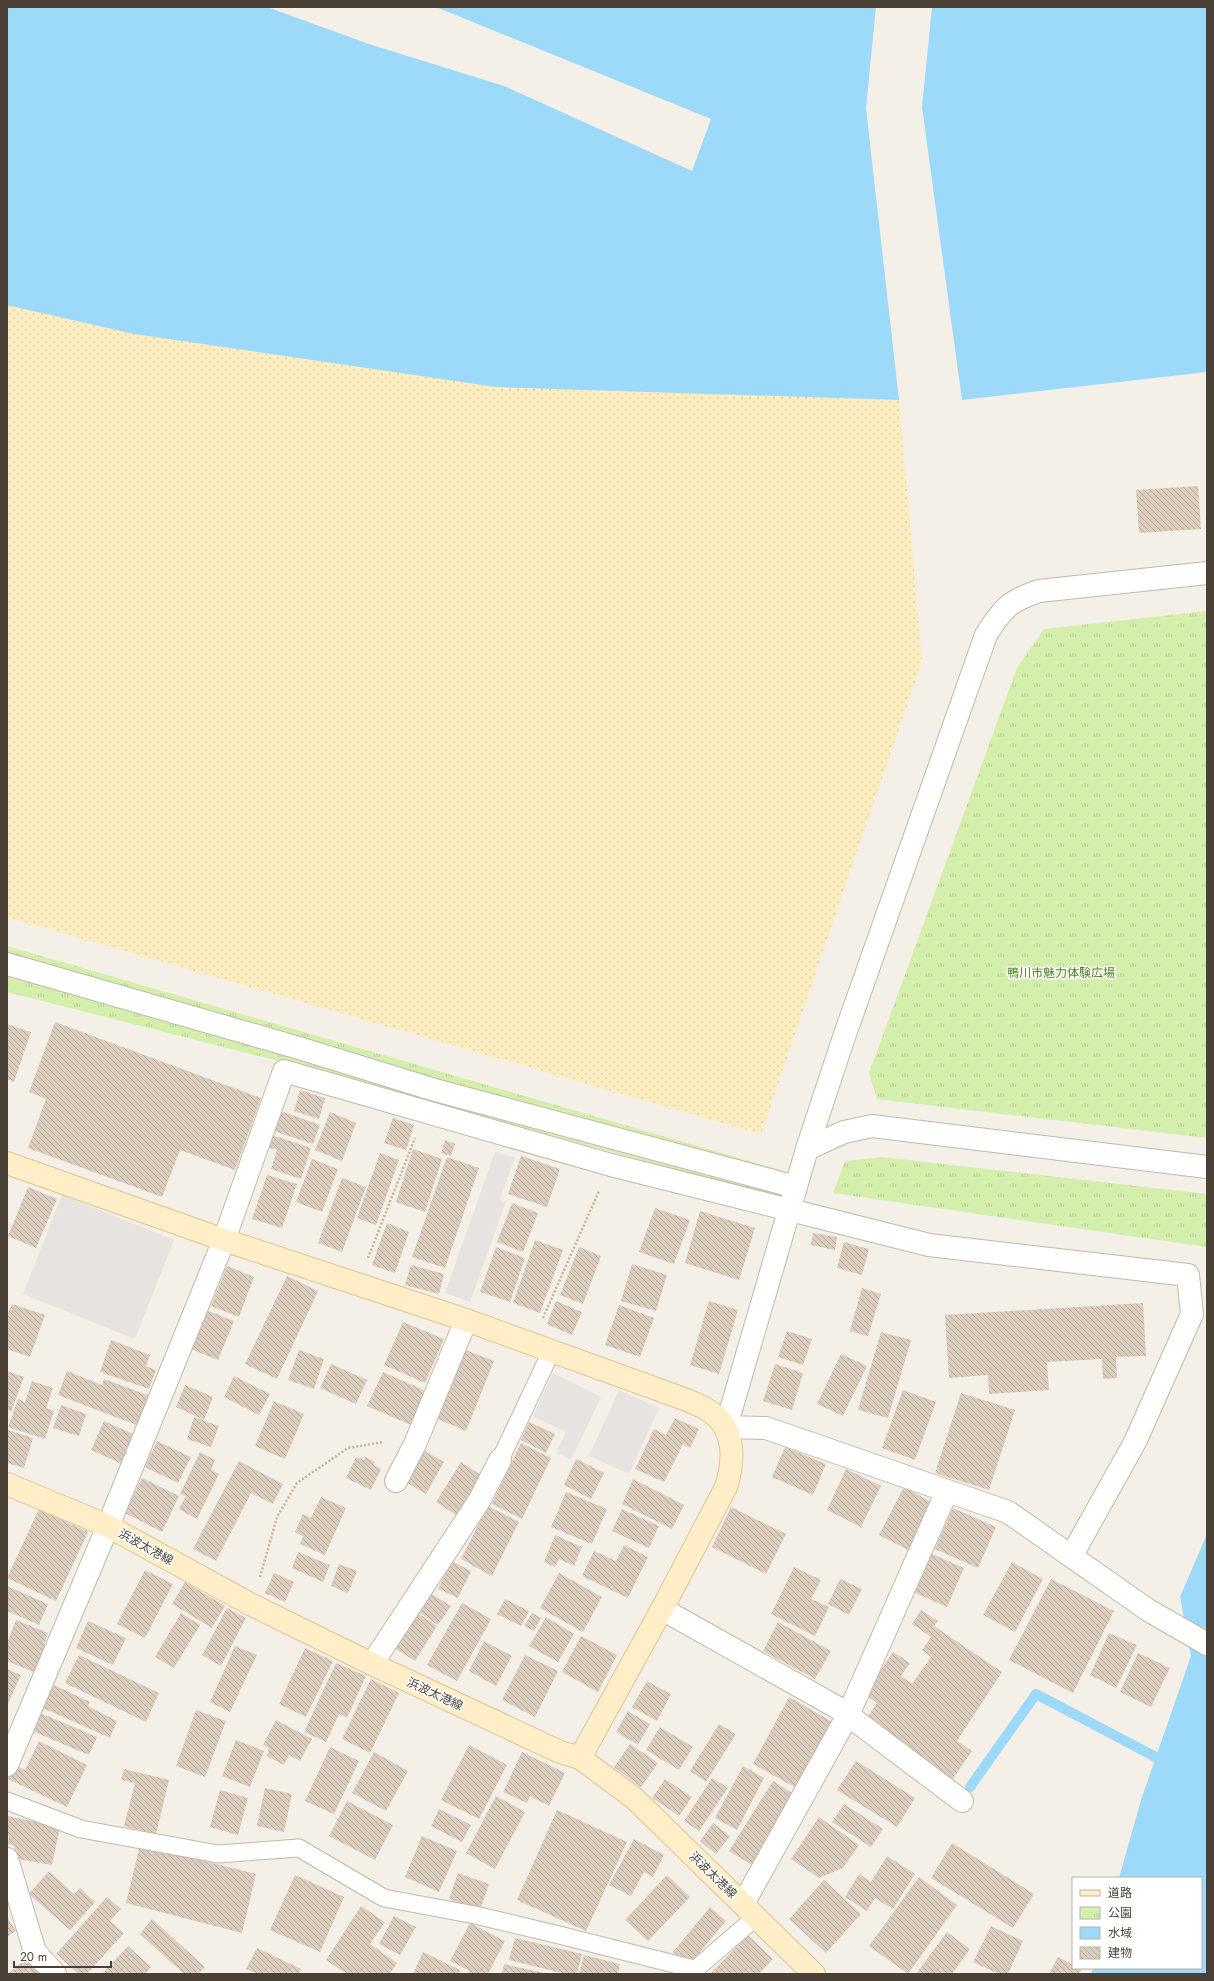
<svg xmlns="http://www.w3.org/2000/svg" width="1214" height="1981" font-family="Jost,'Noto Sans JP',sans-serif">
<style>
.sand{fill:url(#sand-dots)}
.park{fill:url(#park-tufts)}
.parking{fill:#e6e3e0}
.water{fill:#9dd9f9}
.pier{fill:#f5f0e7}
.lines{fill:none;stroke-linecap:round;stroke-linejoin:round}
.stream{stroke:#9dd9f9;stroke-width:10}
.building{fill:url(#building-back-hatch)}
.service-casing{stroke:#c2b8a9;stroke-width:19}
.pedestrian-casing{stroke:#c2b8a9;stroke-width:24}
.minor-casing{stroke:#c2b8a9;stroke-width:24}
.secondary-casing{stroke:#dec594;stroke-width:24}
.path{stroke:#c6b398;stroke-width:2.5;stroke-dasharray:2 2;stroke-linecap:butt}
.service{stroke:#fff;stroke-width:17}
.pedestrian{stroke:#fff;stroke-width:22}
.minor{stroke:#fff;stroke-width:22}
.secondary{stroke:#ffeec8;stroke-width:22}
.labels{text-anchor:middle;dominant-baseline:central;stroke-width:3;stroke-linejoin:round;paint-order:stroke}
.park-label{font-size:12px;fill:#4c8321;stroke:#fff}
.street-label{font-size:12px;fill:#4a4035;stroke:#fff}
</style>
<defs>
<pattern id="sand-dots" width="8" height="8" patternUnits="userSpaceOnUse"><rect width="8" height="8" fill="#fdedbf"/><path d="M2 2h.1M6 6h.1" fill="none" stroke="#dacca5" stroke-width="1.8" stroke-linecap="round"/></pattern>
<pattern id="park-tufts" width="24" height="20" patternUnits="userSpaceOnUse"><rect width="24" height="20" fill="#d4eeac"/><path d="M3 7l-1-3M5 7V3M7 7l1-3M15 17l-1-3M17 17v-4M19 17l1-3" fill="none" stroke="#b8cd95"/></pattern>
<pattern id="building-back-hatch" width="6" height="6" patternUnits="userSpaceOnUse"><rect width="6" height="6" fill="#dbcebe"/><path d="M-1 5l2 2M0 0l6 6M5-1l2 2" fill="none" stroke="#b4a99b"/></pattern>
</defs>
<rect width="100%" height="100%" fill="#f5f0e7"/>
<path class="sand" d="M7 305 134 334 496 387 899 400 922 661 761 1134 7 917Z"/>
<g class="park">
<path d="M1207 611V1138L877 1099 869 1073 1017 668 1044 629Z"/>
<path d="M7 946 780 1170 766 1194 287 1063 7 992Z"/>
<path d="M882 1157 1207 1194V1247L833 1193 845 1161Z"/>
</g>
<g class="parking">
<path d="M495 1152 515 1157 500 1200 506 1202 470 1302 445 1293Z"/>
<path d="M62 1195 174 1240 135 1339 23 1294Z"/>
<path d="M553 1373 601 1397 571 1460 556 1453 566 1432 533 1416Z"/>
<path d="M619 1390 659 1408 629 1474 589 1456Z"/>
</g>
<g class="water">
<path d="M7 7H876L866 108 899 400 496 387 134 334 7 305Z"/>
<path d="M932 7H1207V372L962 400 922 107Z"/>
<path d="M1207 1534V1974H1091L1093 1968H1201V1878H1119L1141 1800 1191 1656 1180 1597Z"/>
</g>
<path class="pier" d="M267 7H436L711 119 692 171 504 86 369 44Z"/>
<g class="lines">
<path class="stream" d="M970 1787 1036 1694 1167 1763"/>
</g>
<g class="building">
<path d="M1198 486 1201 529 1139 533 1136 490Z"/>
<path d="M55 1022 261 1098 235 1170 180 1150 162 1197 28 1148 46 1099 29 1092Z"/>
<path d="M7 1024 31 1032 14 1082 7 1079Z"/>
<path d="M300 1090 325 1098 319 1119 294 1111Z"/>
<path d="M278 1110 320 1125 313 1144 271 1130Z"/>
<path d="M330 1112 356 1123 342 1161 315 1150Z"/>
<path d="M393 1118 414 1125 406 1150 384 1143Z"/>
<path d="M269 1134 311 1148 301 1179 271 1169 277 1150 264 1146Z"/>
<path d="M445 1140 455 1144 451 1156 441 1153Z"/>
<path d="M413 1149 442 1159 425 1212 396 1202Z"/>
<path d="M380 1153 399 1160 376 1225 357 1218Z"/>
<path d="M521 1156 560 1169 547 1207 508 1194Z"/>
<path d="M447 1157 479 1168 445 1268 412 1257Z"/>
<path d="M312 1159 338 1169 322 1212 296 1202Z"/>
<path d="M267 1175 297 1184 282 1228 252 1219Z"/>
<path d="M342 1178 366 1187 342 1252 318 1243Z"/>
<path d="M28 1187 57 1199 36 1248 8 1236Z"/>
<path d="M512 1203 538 1213 523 1252 497 1242Z"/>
<path d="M655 1208 690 1220 674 1264 639 1252Z"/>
<path d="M700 1211 755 1228 739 1280 685 1263Z"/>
<path d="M387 1223 409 1232 395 1273 372 1265Z"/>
<path d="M813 1233 837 1237 835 1250 811 1245Z"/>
<path d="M535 1240 563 1250 540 1313 513 1303Z"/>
<path d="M844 1242 869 1249 862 1275 837 1268Z"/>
<path d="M496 1247 525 1258 510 1302 480 1292Z"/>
<path d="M579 1247 601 1256 583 1304 560 1295Z"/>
<path d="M632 1264 667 1275 656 1311 621 1301Z"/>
<path d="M411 1265 444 1274 439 1294 405 1285Z"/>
<path d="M227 1266 254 1277 239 1317 211 1306Z"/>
<path d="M287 1276 318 1291 277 1379 245 1364Z"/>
<path d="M862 1288 881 1294 868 1336 850 1331Z"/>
<path d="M556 1301 582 1312 572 1335 547 1324Z"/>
<path d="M709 1301 738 1310 719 1374 690 1365Z"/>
<path d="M1143 1303 1146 1356 1116 1357 1117 1378 1103 1379 1102 1359 1047 1362 1049 1390 989 1394 988 1375 949 1378 945 1315Z"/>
<path d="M12 1304 45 1315 30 1357 7 1349V1316Z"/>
<path d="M619 1305 654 1318 640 1357 605 1345Z"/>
<path d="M206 1310 234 1321 218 1360 191 1349Z"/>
<path d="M403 1322 444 1339 425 1383 384 1365Z"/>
<path d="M787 1331 812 1339 803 1365 778 1357Z"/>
<path d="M881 1332 911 1340 888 1418 858 1410Z"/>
<path d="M111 1340 150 1355 146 1366 156 1370 149 1389 100 1372Z"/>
<path d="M463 1349 494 1361 466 1431 435 1418Z"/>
<path d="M299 1350 324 1359 314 1389 288 1380Z"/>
<path d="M841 1354 867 1366 843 1416 817 1404Z"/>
<path d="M331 1364 367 1380 356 1404 320 1388Z"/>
<path d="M775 1364 803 1373 792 1410 763 1401Z"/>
<path d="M7 1371 24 1377 11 1412 7 1410Z"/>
<path d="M67 1371 102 1385 104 1379 150 1396 139 1426 58 1395Z"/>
<path d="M383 1372 426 1391 411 1425 367 1406Z"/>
<path d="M234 1376 270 1394 259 1415 224 1397Z"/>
<path d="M32 1381 53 1388 46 1408 54 1411 45 1439 8 1427 18 1399 25 1402Z"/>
<path d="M185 1385 213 1397 204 1420 176 1407Z"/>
<path d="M903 1390 936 1402 915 1460 882 1448Z"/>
<path d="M961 1393 1015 1410 989 1490 935 1473Z"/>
<path d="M274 1401 304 1414 285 1459 255 1446Z"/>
<path d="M61 1405 86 1414 79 1436 53 1428Z"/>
<path d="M194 1417 219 1426 211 1447 187 1439Z"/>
<path d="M675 1418 699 1429 690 1448 683 1444 664 1482 635 1469 654 1429 666 1435Z"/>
<path d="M104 1421 135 1435 122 1464 91 1450Z"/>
<path d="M529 1422 555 1434 546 1453 521 1440Z"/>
<path d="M8 1430 33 1438 24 1468 7 1463Z"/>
<path d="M157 1441 191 1457 178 1483 145 1467Z"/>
<path d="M521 1443 551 1458 522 1519 492 1504Z"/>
<path d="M785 1447 826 1464 813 1495 772 1477Z"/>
<path d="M421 1449 444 1462 426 1494 404 1481Z"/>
<path d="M200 1452 215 1460 211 1470 219 1474 197 1519 179 1509 186 1496 180 1494Z"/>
<path d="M356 1457 364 1460 365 1457 375 1462 374 1465 381 1469 371 1490 346 1478Z"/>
<path d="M576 1459 604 1473 591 1499 564 1485Z"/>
<path d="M239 1461 283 1484 273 1504 251 1493 216 1561 193 1549Z"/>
<path d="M461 1462 481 1475 456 1515 436 1502Z"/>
<path d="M846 1469 881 1486 861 1527 827 1510Z"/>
<path d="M142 1478 179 1496 162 1532 125 1513Z"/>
<path d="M633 1479 684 1505 672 1529 622 1504Z"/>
<path d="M904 1487 933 1503 908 1550 879 1535Z"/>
<path d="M566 1492 607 1509 592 1544 551 1527Z"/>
<path d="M321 1497 346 1508 325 1555 300 1544 303 1536 295 1532 303 1514 311 1518Z"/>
<path d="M488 1506 519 1522 492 1576 461 1559Z"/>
<path d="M731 1507 786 1534 766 1574 712 1547Z"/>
<path d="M953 1508 996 1527 978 1568 935 1549Z"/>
<path d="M39 1509 88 1532 56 1601 7 1578Z"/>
<path d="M622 1509 659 1526 649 1548 612 1531Z"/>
<path d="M555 1535 582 1547 574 1566 559 1559 555 1567 544 1562Z"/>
<path d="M624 1545 648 1557 628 1598 582 1576 594 1551 616 1561Z"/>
<path d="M298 1552 330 1565 323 1582 292 1568Z"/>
<path d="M930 1553 964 1568 947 1607 913 1592Z"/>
<path d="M451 1561 471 1571 458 1598 438 1589Z"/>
<path d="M1012 1562 1043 1579 1015 1632 983 1615Z"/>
<path d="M339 1564 357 1571 348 1593 331 1586Z"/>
<path d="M794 1567 821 1580 811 1599 829 1607 815 1636 771 1614Z"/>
<path d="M145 1570 173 1584 145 1638 117 1624Z"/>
<path d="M274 1573 294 1582 285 1602 265 1593Z"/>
<path d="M559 1573 602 1597 583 1632 540 1608Z"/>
<path d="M840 1579 862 1589 849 1615 828 1604Z"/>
<path d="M1051 1579 1114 1611 1073 1693 1009 1660Z"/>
<path d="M185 1582 225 1606 212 1628 172 1604Z"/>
<path d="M7 1586 48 1604 39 1625 7 1611Z"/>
<path d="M425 1590 451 1606 438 1625 414 1609Z"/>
<path d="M505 1599 529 1611 521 1626 497 1614Z"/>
<path d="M462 1603 491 1619 457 1681 427 1665Z"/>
<path d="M227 1608 246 1618 221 1666 202 1655Z"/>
<path d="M413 1610 437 1626 415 1661 391 1646Z"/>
<path d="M921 1610 938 1621 934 1626 1002 1672 957 1741 972 1751 952 1780 865 1721 877 1703 864 1694 893 1652 910 1663 901 1676 912 1684 931 1657 922 1650 931 1637 912 1624Z"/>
<path d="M181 1613 200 1625 174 1668 155 1657Z"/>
<path d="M532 1613 541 1618 534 1631 524 1626Z"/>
<path d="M546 1617 574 1634 558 1662 529 1646Z"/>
<path d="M16 1620 48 1633 44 1644 52 1647 41 1675 7 1661V1643Z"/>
<path d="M88 1621 126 1638 113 1665 76 1648Z"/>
<path d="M778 1622 831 1651 815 1679 763 1651Z"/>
<path d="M1109 1633 1137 1645 1116 1688 1090 1675Z"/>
<path d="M581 1636 617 1655 598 1692 562 1672Z"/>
<path d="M484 1641 512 1656 496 1686 469 1671Z"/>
<path d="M235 1646 257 1655 230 1712 210 1702Z"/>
<path d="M305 1648 333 1661 306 1717 279 1704Z"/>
<path d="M1138 1653 1170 1668 1151 1707 1120 1692Z"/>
<path d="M79 1655 159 1693 146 1722 65 1683Z"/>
<path d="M525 1655 558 1671 535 1717 502 1700Z"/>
<path d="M336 1663 366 1676 347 1718 339 1714 326 1742 304 1732Z"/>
<path d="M7 1669 21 1675 7 1706Z"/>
<path d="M371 1679 399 1693 370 1753 342 1739Z"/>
<path d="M647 1681 671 1694 657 1721 632 1707Z"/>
<path d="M54 1685 90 1702 88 1706 117 1721 110 1738 43 1708Z"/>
<path d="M789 1697 836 1724 800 1790 753 1764Z"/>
<path d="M196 1710 226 1721 205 1777 176 1766Z"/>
<path d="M628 1711 650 1724 638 1745 616 1732Z"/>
<path d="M40 1713 97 1737 89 1755 32 1731Z"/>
<path d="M276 1720 312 1739 300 1761 289 1755 284 1765 267 1756 269 1748 263 1745Z"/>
<path d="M719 1724 736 1734 706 1782 690 1771Z"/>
<path d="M660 1727 693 1747 679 1770 646 1750Z"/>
<path d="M236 1740 264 1751 250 1787 222 1776Z"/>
<path d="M39 1741 87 1765 67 1807 8 1779 15 1765 25 1770Z"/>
<path d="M630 1744 658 1763 641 1787 614 1767Z"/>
<path d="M469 1745 507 1765 479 1819 441 1800Z"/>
<path d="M330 1747 359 1761 334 1814 305 1801Z"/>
<path d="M374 1752 408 1771 386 1811 352 1793Z"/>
<path d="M522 1752 565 1773 549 1806 530 1796 527 1803 503 1792Z"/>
<path d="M856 1761 915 1798 897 1827 837 1790Z"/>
<path d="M743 1766 764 1778 737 1830 715 1818Z"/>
<path d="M124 1769 169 1780 156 1834 124 1826 135 1783 121 1780Z"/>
<path d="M712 1778 728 1788 699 1831 684 1821Z"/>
<path d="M665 1779 692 1797 679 1816 652 1798Z"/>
<path d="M773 1781 795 1795 752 1865 729 1851Z"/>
<path d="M265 1788 292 1794 284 1832 257 1826Z"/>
<path d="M220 1790 248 1798 238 1835 210 1827Z"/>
<path d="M496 1796 525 1812 495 1869 466 1853Z"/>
<path d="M347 1801 393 1825 375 1860 329 1836Z"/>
<path d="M844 1804 883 1829 871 1847 832 1822Z"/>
<path d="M439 1809 471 1825 462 1842 431 1826Z"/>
<path d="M557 1810 627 1842 586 1931 517 1900Z"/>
<path d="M7 1816 60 1827 52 1865 12 1858 15 1846 8 1844 9 1836 7 1835Z"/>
<path d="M819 1817 859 1845 843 1868 819 1878 791 1859Z"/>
<path d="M713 1823 730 1836 716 1854 700 1841Z"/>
<path d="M422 1836 457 1851 439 1892 405 1877Z"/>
<path d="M634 1839 664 1855 653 1877 644 1872 631 1896 609 1885Z"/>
<path d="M952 1843 1034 1894 1013 1928 931 1878Z"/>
<path d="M140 1845 256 1874 242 1933 126 1903Z"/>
<path d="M887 1856 915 1874 893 1909 875 1898 867 1911 845 1897 859 1874 871 1882Z"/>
<path d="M49 1871 74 1894 80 1888 95 1902 70 1930 29 1894Z"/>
<path d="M458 1873 489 1884 480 1910 449 1899Z"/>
<path d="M295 1875 344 1897 320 1952 270 1930Z"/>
<path d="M667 1875 690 1897 648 1941 625 1920Z"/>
<path d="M919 1877 957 1905 908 1974 869 1946Z"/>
<path d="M824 1880 861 1914 826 1953 789 1919Z"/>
<path d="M107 1897 121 1909 110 1921 124 1933 87 1974H79L56 1954Z"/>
<path d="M361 1906 385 1922 370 1944 397 1963 390 1974H347L326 1960Z"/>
<path d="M710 1907 726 1921 689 1965 673 1952Z"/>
<path d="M394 1916 416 1927 400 1955 379 1944Z"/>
<path d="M7 1917 16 1931 7 1937Z"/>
<path d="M152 1919 205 1967 198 1974H184L140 1934Z"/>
<path d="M470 1923 505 1941 488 1974H468L470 1971 450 1961Z"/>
<path d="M991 1926 1023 1941 1008 1974H999L973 1962Z"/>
<path d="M947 1932 970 1949 952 1974H916Z"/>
<path d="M748 1935 773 1959 759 1974H710Z"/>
<path d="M515 1938 582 1954 577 1974H566L509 1960Z"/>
<path d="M128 1946 151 1967 145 1974H102Z"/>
<path d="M257 1948 301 1969 299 1974H257L246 1969Z"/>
<path d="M423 1952 460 1970 459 1974H413Z"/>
<path d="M30 1955 45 1974H8Z"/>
<path d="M584 1955 620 1964 618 1974H579Z"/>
<path d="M1058 1957 1073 1965V1968L1081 1970 1079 1974H1049Z"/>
<path d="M504 1964 544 1973V1974H502Z"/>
</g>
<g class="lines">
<defs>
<g id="service">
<path d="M500 1460 551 1352"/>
<path d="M7 1801 81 1829 218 1854 299 1848 384 1898 475 1915 559 1935 694 1969"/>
<path d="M690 1974 756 1917"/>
</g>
<path id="pedestrian" d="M7 964 299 1048 435 1090 796 1187"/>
<g id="minor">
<path d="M1207 573 1039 591C1009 601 1002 609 986 635L844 1037 807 1149 726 1427 766 1428 1008 1512 1148 1610 1207 1644"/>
<path d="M807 1149 844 1132 872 1126 1207 1167"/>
<path d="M396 1481 415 1444 466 1320"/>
<path d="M662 1609 840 1709 962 1801"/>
<path d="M372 1664 479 1501 500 1460"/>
<path d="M7 1765 108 1526 224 1240 284 1071 611 1165 929 1245 1188 1275 1192 1314 1135 1442 1072 1555"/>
<path d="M7 1859 35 1952 55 1974"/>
<path d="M743 1904 848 1715 947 1491"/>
</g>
<g id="secondary">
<path d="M7 1163 224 1240 466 1320 687 1400C695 1404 705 1407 712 1413 736 1430 734 1462 726 1487L662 1609 580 1758"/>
<path d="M7 1484 108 1526 252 1605 372 1664 560 1752 580 1758 634 1798 814 1974"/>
</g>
</defs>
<use href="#service" class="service-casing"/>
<use href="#pedestrian" class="pedestrian-casing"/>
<use href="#minor" class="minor-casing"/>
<use href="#secondary" class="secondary-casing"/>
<g class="path">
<path d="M368 1258 415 1138"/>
<path d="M543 1318 599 1191"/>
<path d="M260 1577 277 1517 297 1483 348 1448 383 1442"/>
</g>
<use href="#service" class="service"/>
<use href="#pedestrian" class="pedestrian"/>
<use href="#minor" class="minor"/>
<use href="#secondary" class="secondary"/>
</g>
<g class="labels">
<g class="park-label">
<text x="1061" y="973">鴨川市魅力体験広場</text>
</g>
<g class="street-label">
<text transform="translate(146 1547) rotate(29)">浜波太港線</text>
<text transform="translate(435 1694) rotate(25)">浜波太港線</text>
<text transform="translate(713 1875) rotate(44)">浜波太港線</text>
</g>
</g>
<rect width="1214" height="1981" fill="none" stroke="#4a4035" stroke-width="16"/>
<rect x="1072" y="1877" width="130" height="92" fill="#ffffff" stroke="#b7b3ae"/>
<rect x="1080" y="1890" width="20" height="6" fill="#ffeec8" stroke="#b7b3ae"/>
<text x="1108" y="1897" font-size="12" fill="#4a4035">道路</text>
<rect x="1080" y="1907" width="20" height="12" fill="url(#park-tufts)" stroke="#b7b3ae"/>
<text x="1108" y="1917" font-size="12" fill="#4a4035">公園</text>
<rect x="1080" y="1927" width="20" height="12" fill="#9dd9f9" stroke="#b7b3ae"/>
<text x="1108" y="1937" font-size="12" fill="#4a4035">水域</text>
<rect x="1080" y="1947" width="20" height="12" fill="url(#building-back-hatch)" stroke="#b7b3ae"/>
<text x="1108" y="1957" font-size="12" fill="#4a4035">建物</text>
<path d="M14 1961v6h97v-6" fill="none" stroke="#4a4035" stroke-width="2"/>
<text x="20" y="1961" font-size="12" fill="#4a4035" stroke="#ffffff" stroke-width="3" paint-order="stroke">20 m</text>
</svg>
